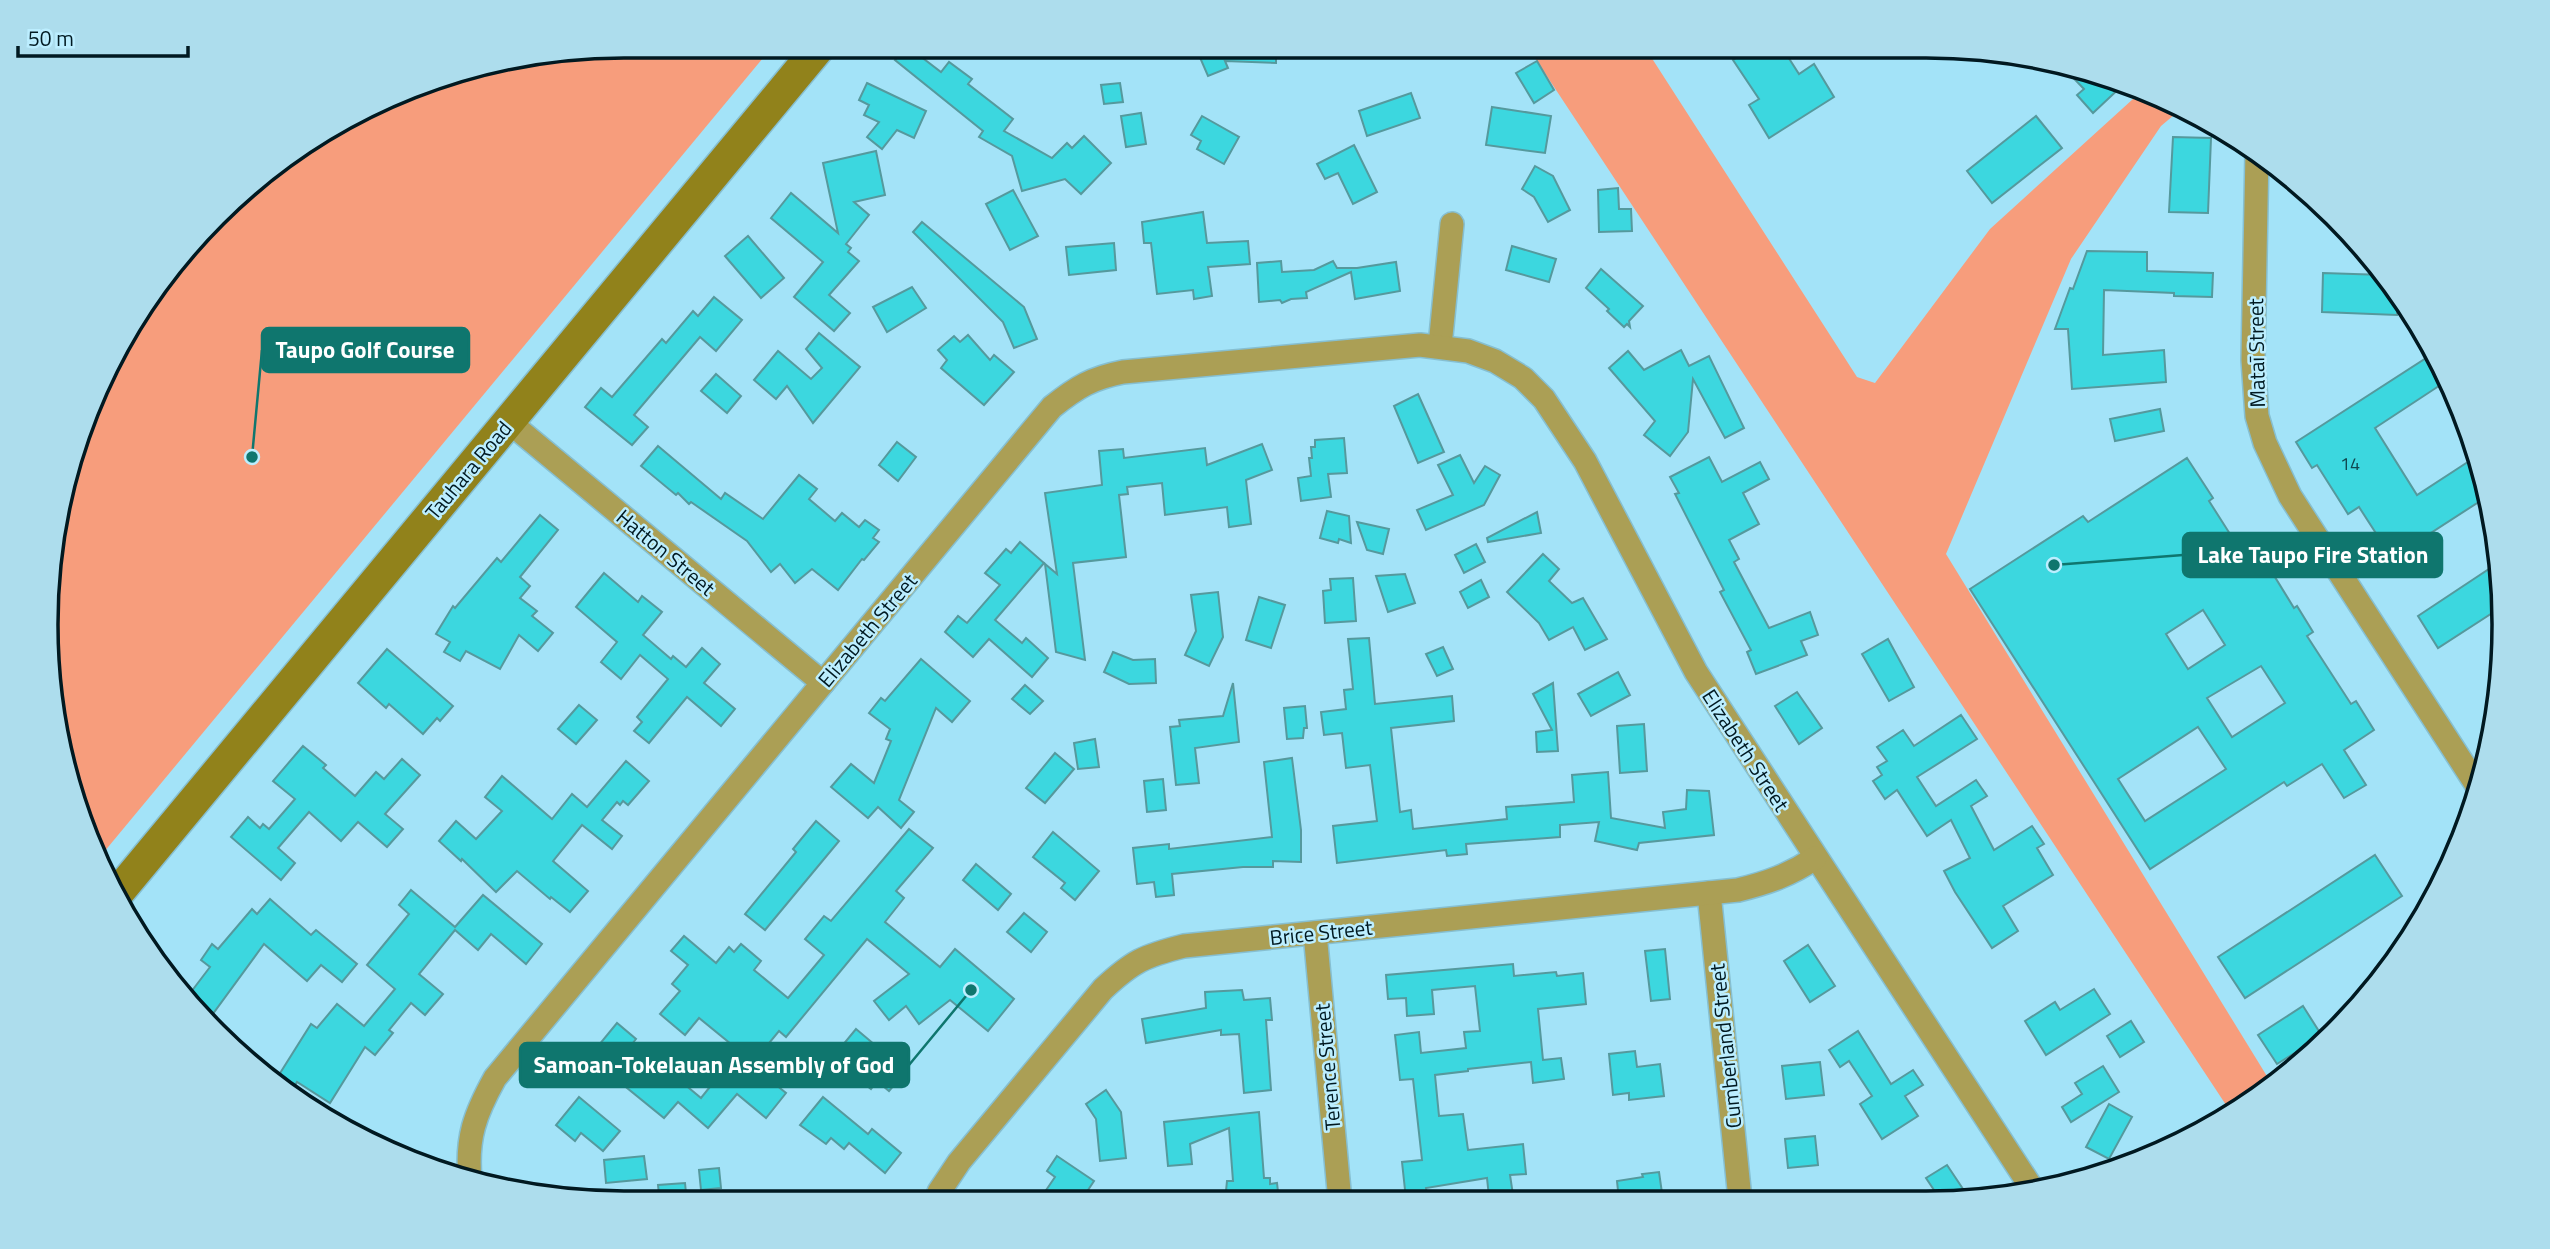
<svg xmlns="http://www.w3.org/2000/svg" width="2550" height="1249" font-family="'Titillium Web',sans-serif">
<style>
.green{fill:#f79d7c}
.building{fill:#3cd7df;stroke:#55999d;stroke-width:2;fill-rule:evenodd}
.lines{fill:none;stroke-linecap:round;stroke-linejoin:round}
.street-casing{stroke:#86bfd1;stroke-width:26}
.secondary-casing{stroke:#86bfd1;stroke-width:35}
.street{stroke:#ab9f55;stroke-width:23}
.secondary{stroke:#91821b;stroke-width:32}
.labels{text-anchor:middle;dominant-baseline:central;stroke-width:5;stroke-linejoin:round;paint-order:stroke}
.number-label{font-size:18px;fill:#104850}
.street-label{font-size:21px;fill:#011921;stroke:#bceeff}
.rim{fill:none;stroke:#011921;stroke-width:3.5}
.leader{fill:none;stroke:#0f766e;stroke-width:2.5}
.callout-dot{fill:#0f766e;stroke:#bceeff;stroke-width:2.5}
.callout{fill:#0f766e;stroke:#0f766e;stroke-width:2.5}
.callout-label{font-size:23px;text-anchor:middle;font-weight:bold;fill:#fff}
</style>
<rect width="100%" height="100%" fill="#a3e3f8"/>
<g class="green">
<path d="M625 46H773L99 858 50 700 57 511 90 403 143 303 272 165 438 76Z"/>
<path d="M1527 46H1644L1857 377 1875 383 1990 229 2144 89 2188 111 2174 115 2161 126 2071 259 1946 554 2273 1086 2230 1111Z"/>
</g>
<g class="building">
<path d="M907 46 941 72 949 62 972 79 968 84 1013 119 1004 131 1052 158 1067 143 1072 148 1084 136 1111 163 1081 194 1065 179 1022 191 1012 156 979 137 983 131 895 60Z"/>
<path d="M1195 46H1218L1222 55V46H1276V63L1225 61 1228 68 1208 76Z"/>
<path d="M1755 46H1781L1799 74 1814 64 1834 97 1769 138 1749 105 1759 99 1733 60Z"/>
<path d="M1537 61 1554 90 1534 103 1516 73Z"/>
<path d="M2059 63 2125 83 2093 113 2077 95 2084 89Z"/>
<path d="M867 83 926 111 914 138 897 130 882 149 867 137 879 122 864 115 869 105 859 100Z"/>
<path d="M1120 83 1123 102 1104 104 1101 85Z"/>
<path d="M1411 93 1420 118 1367 136 1359 111Z"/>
<path d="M1492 107 1551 116 1545 153 1486 145Z"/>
<path d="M1141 113 1146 144 1126 147 1121 116Z"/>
<path d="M1202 116 1239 137 1224 164 1197 149 1201 141 1191 135Z"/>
<path d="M2036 116 2062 148 1992 203 1967 171Z"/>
<path d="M2173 137 2211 138 2208 213 2169 212Z"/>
<path d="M1354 145 1377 192 1353 204 1338 173 1325 179 1317 164Z"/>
<path d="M876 151 885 195 854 202 869 215 846 244 851 248 848 252 859 261 829 295 850 313 834 331 794 297 823 262 771 218 791 193 838 233 823 163Z"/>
<path d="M1535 166 1553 176 1570 210 1548 222 1534 197 1522 189Z"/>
<path d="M1618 188 1619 209H1631L1632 231 1599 232 1598 190Z"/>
<path d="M1013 190 1038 236 1010 250 986 204Z"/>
<path d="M1203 212 1207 243 1248 241 1250 264 1208 267 1212 296 1194 299 1193 290 1157 294 1151 243H1144L1142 222Z"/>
<path d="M922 222 1024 307 1037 339 1014 348 1003 322 913 232Z"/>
<path d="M748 236 784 278 761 298 725 256Z"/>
<path d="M1114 243 1116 270 1069 275 1066 247Z"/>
<path d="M1512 246 1556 259 1549 282 1506 270Z"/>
<path d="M2087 251 2147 252V271L2213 273 2212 297 2174 296V293L2104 290 2103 355 2164 350 2166 382 2072 389 2068 329H2055L2070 288 2073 289Z"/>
<path d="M1281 261 1282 272 1314 270 1333 261 1337 268H1357L1396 262 1400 291 1355 299 1351 272 1306 292 1307 298 1291 299 1282 303 1280 300 1259 302 1257 263Z"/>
<path d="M1601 269 1643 306 1629 321 1630 327 1627 324 1624 327 1607 311 1609 309 1586 288Z"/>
<path d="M2323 273 2384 275 2398 292 2397 315 2322 312Z"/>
<path d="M912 287 926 308 887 332 873 307Z"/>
<path d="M714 297 742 320 716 351 700 337 634 415 648 427 632 445 585 407 601 388 612 397 662 339 666 343 693 311 698 316Z"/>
<path d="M819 333 860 367 813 423 787 386 776 399 754 380 778 351 811 379 822 368 806 349Z"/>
<path d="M968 335 990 360 994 355 1014 372 984 405 941 368 947 360 938 350 954 336 960 342Z"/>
<path d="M1681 350 1689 366 1709 356 1744 428 1725 438 1693 379 1688 432 1670 456 1644 435 1655 421 1609 368 1628 351 1644 370Z"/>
<path d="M2434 353 2448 380 2375 428 2417 495 2477 456 2488 496 2392 558 2359 507 2348 514 2317 465 2312 468 2296 442Z"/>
<path d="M716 374 741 396 727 413 701 391Z"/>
<path d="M1418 394 1444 452 1418 463 1394 406Z"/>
<path d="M2160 409 2164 431 2115 441 2110 419Z"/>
<path d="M1344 438 1347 473 1328 474 1331 497 1301 501 1298 478 1311 476 1309 458H1312L1311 447H1315V440Z"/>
<path d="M897 442 916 457 898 481 879 465Z"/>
<path d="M1262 444 1272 470 1246 480 1251 524 1229 527 1227 507 1165 515 1162 483 1127 487 1128 494 1119 495 1126 557 1073 563 1085 660 1056 652 1045 564 1057 574 1045 493 1102 485 1099 451 1123 449 1124 458 1205 448 1207 465Z"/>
<path d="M658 446 721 499 725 493 763 519 799 475 817 489 809 499 835 521 842 513 859 527 865 520 879 530 873 538 879 542 864 560 862 559 838 590 812 569 795 583 780 564 771 572 747 541 691 502 689 504 678 493 676 495 641 466Z"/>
<path d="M1460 455 1474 483 1485 466 1500 475 1484 505 1426 530 1417 510 1453 495 1438 465Z"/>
<path d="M1709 457 1722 482 1760 462 1769 479 1743 493 1759 524 1729 540 1739 559 1734 562 1769 628 1810 612 1818 635 1801 641 1807 655 1756 674 1747 652 1751 650 1720 592 1724 590 1675 494 1679 493 1670 477Z"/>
<path d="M2187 458 2213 498 2209 501 2244 556 2257 548 2294 608 2297 606 2313 632 2307 636 2351 704 2356 701 2374 730 2344 750 2366 785 2344 798 2322 764 2287 786 2284 782 2150 869 1970 589 2083 516 2088 522ZM2203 610 2225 645 2188 669 2166 634ZM2261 666 2285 703 2232 737 2207 698ZM2198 727 2226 769 2145 821 2118 779Z"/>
<path d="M1327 511 1349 516 1351 543 1339 539 1338 543 1320 538Z"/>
<path d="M1537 512 1541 533 1488 542 1487 538Z"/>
<path d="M540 515 558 530 520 577 530 586 520 598 537 611 532 616 553 633 538 651 519 635 500 669 466 651 460 661 444 652 450 642 436 634 453 606 455 608 497 558 501 562Z"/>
<path d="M1357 522 1389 529 1383 554 1367 550Z"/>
<path d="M1020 542 1044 563 995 620 1022 643 1026 638 1048 658 1032 677 989 639 973 657 945 632 958 616 967 623 1000 585 985 573 1006 549 1011 553Z"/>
<path d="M1476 544 1485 562 1464 573 1455 555Z"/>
<path d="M1543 554 1559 569 1549 581 1572 603 1583 598 1607 639 1585 650 1573 627 1549 640 1539 623 1507 592Z"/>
<path d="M2498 563 2503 606 2438 648 2418 616Z"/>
<path d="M604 573 638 602 642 596 662 612 643 635 671 659 673 656 686 667 702 648 720 664 704 683 735 709 721 726 687 697 649 743 634 731 642 722 637 717 668 679 640 655 621 679 601 662 617 642 576 607Z"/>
<path d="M1405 574 1415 603 1388 612 1376 576Z"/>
<path d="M1353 578 1356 621 1325 623 1323 591 1331 590 1330 579Z"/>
<path d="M1481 580 1489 597 1468 608 1460 592Z"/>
<path d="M1218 592 1223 637 1209 666 1185 655 1196 631 1191 595Z"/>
<path d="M1259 597 1285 605 1271 648 1246 640Z"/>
<path d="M1369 638 1375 704 1452 696 1454 721 1391 728 1400 812 1411 810 1413 829 1507 819 1506 807 1574 802 1572 775 1608 772 1611 818 1665 828 1663 812 1686 809 1687 790 1709 791 1714 835 1639 843 1637 850 1595 841 1599 822 1560 825V837L1466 844 1467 854 1447 856 1446 850 1337 863 1333 826 1377 821 1370 765 1346 768 1342 733 1324 735 1321 712 1346 709 1344 690 1353 689 1348 639Z"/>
<path d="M1888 639 1914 687 1889 701 1862 654Z"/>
<path d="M1443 647 1453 669 1437 676 1426 654Z"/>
<path d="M387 649 453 706 440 721 437 718 423 734 389 704 386 708 358 683Z"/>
<path d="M1113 652 1133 660 1155 659 1156 683 1129 684 1104 672Z"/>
<path d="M921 659 970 701 952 722 936 708 899 800 914 812 901 828 878 807 868 818 831 787 851 764 874 783 891 741 886 739 890 729 869 713 881 698 885 701Z"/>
<path d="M1618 672 1630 695 1591 716 1578 694Z"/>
<path d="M1233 683 1239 742 1195 748 1199 783 1176 785 1170 727 1180 726 1179 720 1223 716Z"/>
<path d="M1553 683 1558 751 1537 752 1536 732 1552 730 1533 694Z"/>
<path d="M1025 685 1043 701 1030 714 1012 699Z"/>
<path d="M1797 692 1822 728 1799 744 1775 706Z"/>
<path d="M579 705 597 720 576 744 558 729Z"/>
<path d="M1305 706 1307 728H1304L1303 738 1287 739 1284 708Z"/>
<path d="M1961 715 1977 739 1917 777 1936 806 1976 780 1987 796 1971 806 1994 850 2032 826 2044 844 2037 848 2053 875 2003 906 2018 931 1992 948 1955 892 1944 871 1970 858 1951 820 1927 836 1897 790 1885 799 1873 781 1882 775 1877 767 1887 761 1877 747 1903 730 1914 746Z"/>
<path d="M1644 724 1647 771 1620 773 1617 726Z"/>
<path d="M1095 739 1099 767 1078 769 1074 743Z"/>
<path d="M303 746 326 765 323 768 355 796 376 772 384 779 402 759 420 775 385 814 403 829 387 847 358 822 341 841 309 812 278 848 295 863 281 880 231 837 248 817 260 828 263 824 269 829 295 799 273 781Z"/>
<path d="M1055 753 1074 769 1045 803 1026 788Z"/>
<path d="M1292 758 1301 830V862L1273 861V867H1243L1172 874 1174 895 1156 897 1154 882 1137 884 1133 848 1169 844V849L1272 837 1264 762Z"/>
<path d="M626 761 649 781 628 805 623 801 620 805 617 802 602 820 622 836 612 849 582 825 553 861 588 891 570 912 551 897 550 899 517 871 496 892 462 859 461 861 439 841 456 821 476 839 502 811 485 797 502 776 552 819 572 794 587 807Z"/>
<path d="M1163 779 1166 810 1147 812 1144 781Z"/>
<path d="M816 821 839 841 765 930 745 914 796 852 793 849Z"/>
<path d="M909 829 933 848 896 891 904 898 885 922 940 967 955 949 1014 999 988 1031 950 1000 919 1024 906 1006 889 1020 874 1001 909 974 867 939 786 1037 779 1031 751 1065 786 1093 766 1118 737 1094 708 1128 678 1102 664 1118 589 1057 617 1023 636 1039 621 1058 646 1080 660 1064 701 1098 734 1057 732 1055 737 1049 699 1018 685 1035 660 1014 680 991 672 984 688 965 671 951 684 936 716 963 729 947 734 952 741 944 761 961 754 970 788 998 824 955 805 939 824 916 831 921Z"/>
<path d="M1053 832 1099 871 1075 900 1061 888 1065 883 1033 857Z"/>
<path d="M2375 855 2402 896 2245 998 2218 957Z"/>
<path d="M976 864 1011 894 998 910 963 880Z"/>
<path d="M411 890 455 927 483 895 542 944 526 964 491 934 478 950 455 930 419 974 443 994 425 1015 411 1003 389 1030 393 1033 375 1055 365 1047 330 1103 297 1082 293 1089 277 1078 311 1024 317 1028 337 1004 364 1026 395 989 367 965 409 914 399 905Z"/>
<path d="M270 899 311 935 316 930 357 964 342 982 321 965 307 981 264 944 207 1022 188 996 210 967 201 960 212 944 218 949 252 909 257 914Z"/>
<path d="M1024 913 1047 932 1031 952 1007 932Z"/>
<path d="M1808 945 1835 986 1810 1002 1784 961Z"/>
<path d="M1665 949 1670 999 1651 1001 1645 951Z"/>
<path d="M1513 964 1514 976 1556 972 1557 976 1583 973 1586 1004 1538 1009 1543 1060 1561 1058 1564 1079 1533 1083 1531 1062 1468 1069V1071L1435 1075 1439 1116 1463 1114 1468 1150 1523 1144 1526 1174 1510 1175 1513 1195 1489 1197 1487 1178 1426 1188 1427 1197 1406 1199 1402 1162 1422 1160 1413 1079 1400 1080 1395 1035 1419 1032 1421 1053 1466 1048 1464 1032 1480 1031 1475 986 1432 990 1434 1014 1407 1016 1406 998 1388 999 1386 975Z"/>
<path d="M2094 989 2110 1014 2046 1055 2025 1021 2055 1002 2060 1010Z"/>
<path d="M1242 990 1244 1000 1270 998 1272 1020H1266L1271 1090 1244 1093 1239 1034 1221 1035V1030L1146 1043 1142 1019 1206 1008 1205 992Z"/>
<path d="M2303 1006 2322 1036 2277 1064 2258 1035Z"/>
<path d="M2131 1021 2144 1042 2120 1057 2107 1036Z"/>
<path d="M856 1029 906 1071 889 1091 877 1081 871 1089 832 1058Z"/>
<path d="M1858 1031 1891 1084 1913 1070 1923 1085 1905 1096 1918 1116 1882 1139 1860 1104 1872 1096 1849 1061 1840 1067 1829 1050Z"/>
<path d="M1635 1051 1637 1067 1660 1064 1664 1096 1629 1100V1093L1613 1095 1609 1054Z"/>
<path d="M1820 1062 1824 1095 1786 1099 1782 1066Z"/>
<path d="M2103 1066 2119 1092 2071 1122 2062 1107 2082 1094 2075 1083Z"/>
<path d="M1106 1090 1121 1112 1126 1158 1100 1161 1096 1119 1086 1104Z"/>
<path d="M579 1097 620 1131 603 1151 581 1133 575 1141 556 1125Z"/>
<path d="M823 1097 868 1134 872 1129 901 1153 885 1173 849 1143 844 1149 831 1138 826 1144 800 1125Z"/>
<path d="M2109 1104 2132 1117 2109 1159 2086 1147Z"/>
<path d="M1259 1112 1264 1178H1270V1184L1277 1183 1279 1201H1225L1227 1181H1233L1229 1128 1190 1144 1192 1164 1168 1166 1164 1122Z"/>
<path d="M1815 1136 1818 1165 1788 1168 1785 1139Z"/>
<path d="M644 1156 647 1179 606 1183 604 1160Z"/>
<path d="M1057 1156 1094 1181 1080 1202H1038L1055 1177 1047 1171Z"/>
<path d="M1947 1165 1965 1192 1954 1199H1940L1926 1178Z"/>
<path d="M719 1168 721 1188 701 1190 699 1170Z"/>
<path d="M1659 1172 1663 1200H1619L1617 1181 1643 1177 1642 1174Z"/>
<path d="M685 1183 687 1203H660L658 1185Z"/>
</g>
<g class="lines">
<defs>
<g id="street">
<path d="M2257 152 2253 360 2257 416 2265 443 2290 496 2478 787"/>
<path d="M1440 346 1452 224"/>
<path d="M508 421 823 683"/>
<path d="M1709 893 1740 1199"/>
<path d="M1315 933 1340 1201"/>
<path d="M470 1180C466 1138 475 1114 495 1078L1052 407C1077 387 1092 378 1123 372L1420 345 1468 351 1495 361 1523 378 1544 399 1585 461 1696 672 2033 1190"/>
<path d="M936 1202 939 1192 959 1162 1103 989C1133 961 1144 956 1184 946L1738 890C1767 883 1790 875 1815 858"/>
</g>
<path id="secondary" d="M116 895 820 46"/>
</defs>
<use href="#street" class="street-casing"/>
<use href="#secondary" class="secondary-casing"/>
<use href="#street" class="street"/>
<use href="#secondary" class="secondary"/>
</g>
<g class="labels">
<g class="number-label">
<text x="2350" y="463">14</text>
</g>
<g class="street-label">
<text transform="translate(2256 353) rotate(-91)">Mataī Street</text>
<text transform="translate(468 470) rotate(-50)">Tauhara Road</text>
<text transform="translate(666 552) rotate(40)">Hatton Street</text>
<text transform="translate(867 630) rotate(-50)">Elizabeth Street</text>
<text transform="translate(1746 750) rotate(57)">Elizabeth Street</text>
<text transform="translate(1321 932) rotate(-6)">Brice Street</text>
<text transform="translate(1725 1046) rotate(-96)">Cumberland Street</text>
<text transform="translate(1327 1067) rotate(-95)">Terence Street</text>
</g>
</g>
<path d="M0 0H2550V1249H0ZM624 58H1926A566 566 0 0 1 2492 624V625A566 566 0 0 1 1926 1191H624A566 566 0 0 1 58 625V624A566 566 0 0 1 624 58Z" fill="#addded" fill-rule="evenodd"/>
<path class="rim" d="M624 58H1926A566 566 0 0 1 2492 624V625A566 566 0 0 1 1926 1191H624A566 566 0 0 1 58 625V624A566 566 0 0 1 624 58Z"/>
<path class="leader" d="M252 457L262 350M2054 565L2183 555M971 990L909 1065"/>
<g class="callout-dot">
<circle cx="252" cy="457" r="7"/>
<circle cx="2054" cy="565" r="7"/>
<circle cx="971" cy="990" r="7"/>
</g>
<g class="callout">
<rect x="262" y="328" width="207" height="44" rx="7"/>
<rect x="2183" y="533" width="259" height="44" rx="7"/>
<rect x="520" y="1043" width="389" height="44" rx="7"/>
</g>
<g class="callout-label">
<text x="365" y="358">Taupo Golf Course</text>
<text x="2313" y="563">Lake Taupo Fire Station</text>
<text x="714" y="1073">Samoan-Tokelauan Assembly of God</text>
</g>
<path d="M18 46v10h170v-10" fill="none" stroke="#011921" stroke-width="3.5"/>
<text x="28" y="46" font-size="21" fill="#011921" stroke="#bceeff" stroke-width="5" paint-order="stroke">50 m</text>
</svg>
